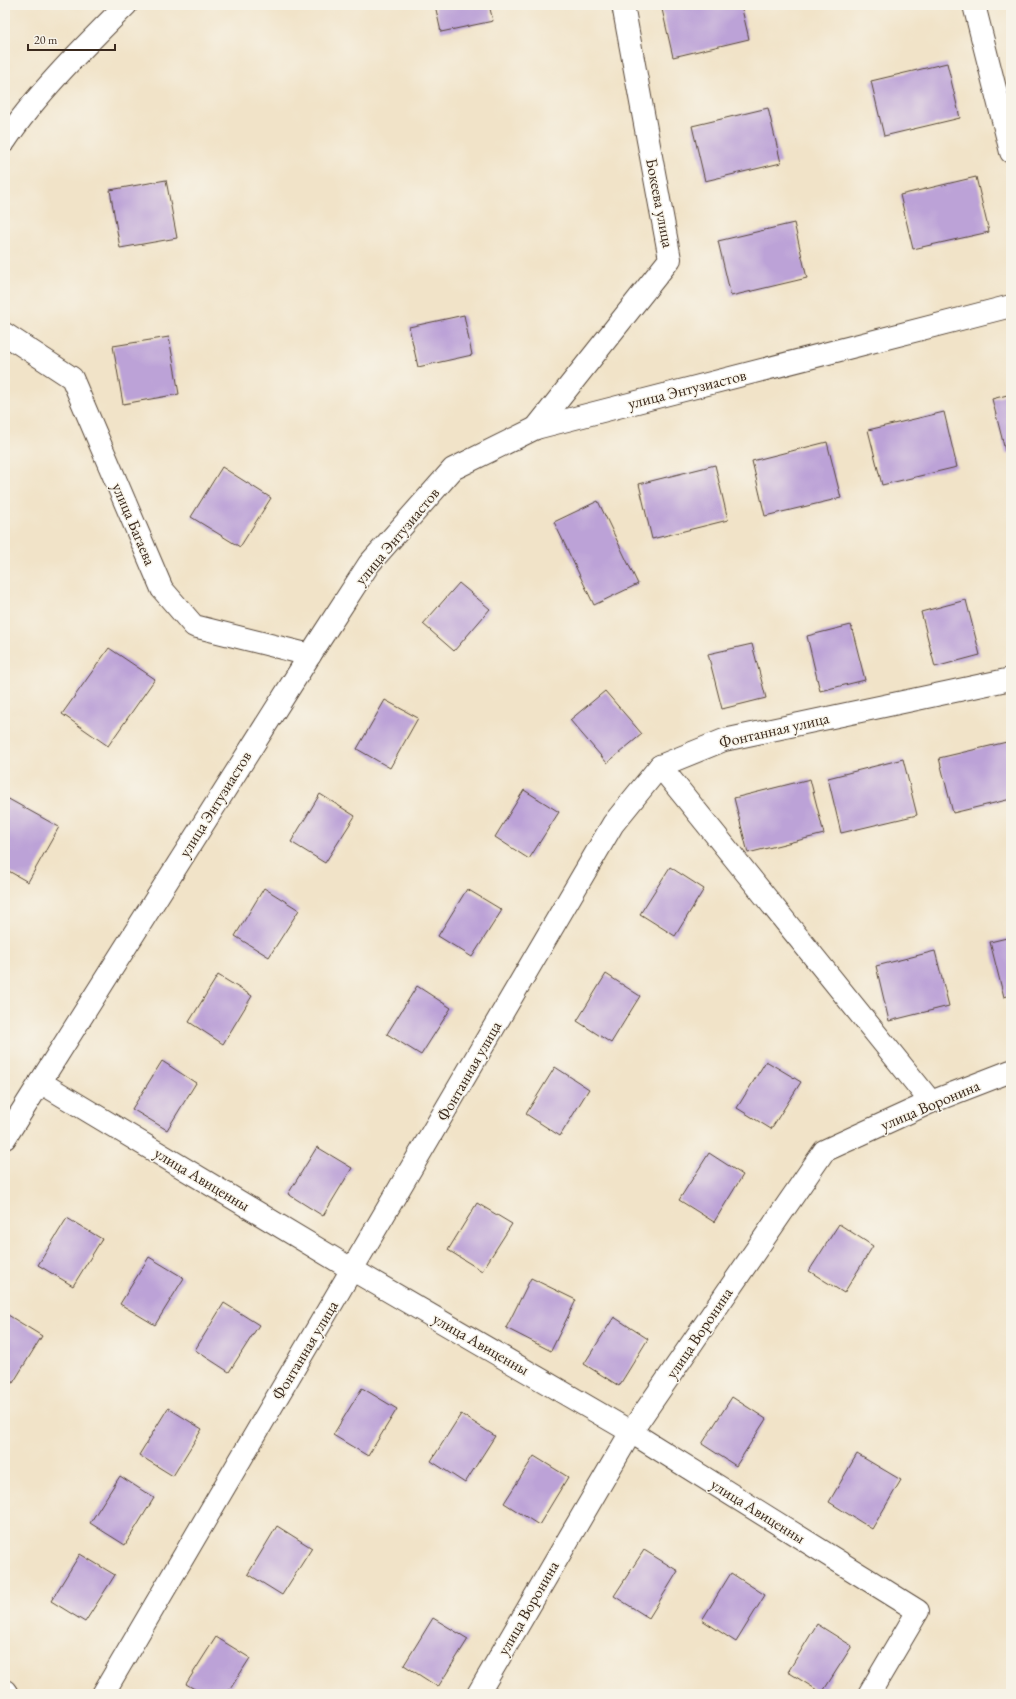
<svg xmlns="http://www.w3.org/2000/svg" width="1016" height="1699" font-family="'EB Garamond',serif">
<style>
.building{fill:#bca2d7}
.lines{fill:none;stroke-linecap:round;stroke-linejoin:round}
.minor-casing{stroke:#564638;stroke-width:24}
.minor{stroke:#fff;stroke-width:22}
.labels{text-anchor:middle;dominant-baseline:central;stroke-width:3;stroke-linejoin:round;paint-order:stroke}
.street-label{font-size:16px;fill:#3b2a1e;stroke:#f7f3e8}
</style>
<rect width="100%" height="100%" fill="#f7f3e8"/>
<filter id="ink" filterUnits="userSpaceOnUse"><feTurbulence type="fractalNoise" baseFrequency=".025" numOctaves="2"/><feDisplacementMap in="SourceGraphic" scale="8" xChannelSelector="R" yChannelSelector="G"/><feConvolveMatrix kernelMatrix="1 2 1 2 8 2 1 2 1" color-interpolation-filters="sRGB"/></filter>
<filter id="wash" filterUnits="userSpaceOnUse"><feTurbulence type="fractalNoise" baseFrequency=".012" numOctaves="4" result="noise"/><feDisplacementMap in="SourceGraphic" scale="16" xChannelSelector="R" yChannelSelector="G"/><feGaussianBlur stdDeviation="0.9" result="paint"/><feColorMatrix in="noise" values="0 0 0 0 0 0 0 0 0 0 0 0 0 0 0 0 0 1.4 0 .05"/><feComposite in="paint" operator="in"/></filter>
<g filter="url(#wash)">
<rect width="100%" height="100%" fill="#f1e3c8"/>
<g id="blocks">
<g class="building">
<path d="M435 5H489L493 21 441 32Z"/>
<path d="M661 5H741L749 39 673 57Z"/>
<path d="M947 63 960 118 884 136 871 81Z"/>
<path d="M768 108 781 163 705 181 692 126Z"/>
<path d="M976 177 989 232 913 249 900 195Z"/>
<path d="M166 180 177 238 120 248 110 190Z"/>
<path d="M794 223 807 278 731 296 718 241Z"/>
<path d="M464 315 472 355 418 367 409 327Z"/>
<path d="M169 337 179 394 123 404 113 346Z"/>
<path d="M1011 394V453L1006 454 992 399Z"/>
<path d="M944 412 957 467 882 485 868 430Z"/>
<path d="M827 442 841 498 765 516 752 461Z"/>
<path d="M715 465 728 520 652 539 639 484Z"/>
<path d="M222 467 271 498 240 547 191 517Z"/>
<path d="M598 501 638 584 594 605 554 522Z"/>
<path d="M459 583 490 609 454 651 423 624Z"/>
<path d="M966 600 980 655 935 667 921 612Z"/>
<path d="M851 625 865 680 820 691 807 636Z"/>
<path d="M752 644 766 698 722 709 708 654Z"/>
<path d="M109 648 155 679 108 746 62 714Z"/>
<path d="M605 691 642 734 607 763 570 720Z"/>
<path d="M385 700 418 718 390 768 357 749Z"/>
<path d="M1011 741V799L953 813 939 758Z"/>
<path d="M903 759 917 815 841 833 828 778Z"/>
<path d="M810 779 824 834 748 853 734 798Z"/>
<path d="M524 790 559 812 529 859 495 837Z"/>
<path d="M320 794 355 816 325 863 291 842Z"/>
<path d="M5 797 59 827 28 882 5 869Z"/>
<path d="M670 867 704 889 675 936 640 914Z"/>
<path d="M264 888 299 910 269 957 235 936Z"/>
<path d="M467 889 502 910 472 957 438 936Z"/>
<path d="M1011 937V995L1004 997 990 942Z"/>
<path d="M935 951 949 1006 889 1021 876 966Z"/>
<path d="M606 974 640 996 611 1043 577 1021Z"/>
<path d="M218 975 252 996 223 1044 189 1022Z"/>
<path d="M417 986 451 1008 421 1055 387 1034Z"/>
<path d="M162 1061 196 1083 167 1130 132 1109Z"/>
<path d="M766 1061 801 1082 771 1129 737 1108Z"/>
<path d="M555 1067 589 1089 560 1136 526 1114Z"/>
<path d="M317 1147 352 1168 323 1216 288 1194Z"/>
<path d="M709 1153 743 1175 714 1222 679 1200Z"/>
<path d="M477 1203 512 1224 482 1271 448 1250Z"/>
<path d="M67 1218 102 1239 73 1286 38 1265Z"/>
<path d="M839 1224 873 1246 844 1293 809 1271Z"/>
<path d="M149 1257 184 1278 155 1325 120 1304Z"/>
<path d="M531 1278 576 1300 551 1351 506 1328Z"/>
<path d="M224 1303 259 1325 229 1372 195 1350Z"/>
<path d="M8 1315 42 1336 13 1383 5 1379V1319Z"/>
<path d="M614 1317 648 1339 619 1386 584 1364Z"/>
<path d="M362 1388 397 1409 368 1456 333 1435Z"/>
<path d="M732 1397 766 1419 736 1466 702 1444Z"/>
<path d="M168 1408 202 1429 173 1476 139 1455Z"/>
<path d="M461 1414 495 1436 465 1483 431 1461Z"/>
<path d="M857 1454 901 1480 872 1529 829 1502Z"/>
<path d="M534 1456 568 1477 539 1525 504 1503Z"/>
<path d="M120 1476 154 1498 125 1545 90 1523Z"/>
<path d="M277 1526 312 1548 282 1595 248 1574Z"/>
<path d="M644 1550 678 1571 649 1618 614 1596Z"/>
<path d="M80 1554 115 1575 85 1622 51 1601Z"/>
<path d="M731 1573 765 1595 736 1642 702 1620Z"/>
<path d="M433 1618 468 1639 438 1687 404 1665Z"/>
<path d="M817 1624 852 1646 822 1693 788 1672Z"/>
<path d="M216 1637 250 1658 227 1694H203L186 1684Z"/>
</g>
</g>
</g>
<g filter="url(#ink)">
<use href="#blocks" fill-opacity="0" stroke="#564638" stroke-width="1"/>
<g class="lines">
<defs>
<g id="minor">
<path d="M974 5 1011 152"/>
<path d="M5 141C37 93 85 46 126 5"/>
<path d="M5 334 72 378 162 589 194 626 310 655"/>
<path d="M536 428 670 259 623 5"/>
<path d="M660 766 931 1102"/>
<path d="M40 1082 353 1270 631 1432 918 1611 869 1694"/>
<path d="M5 1138 310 655 369 564 453 469 536 428 1011 306"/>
<path d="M5 1691 7 1694"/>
<path d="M103 1694 613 824 660 766 724 740 1011 679"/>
<path d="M478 1694 631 1432 824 1151 931 1102 1011 1071"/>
</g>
</defs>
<use href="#minor" class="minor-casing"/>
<use href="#minor" class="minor"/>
</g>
</g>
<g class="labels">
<g class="street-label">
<text transform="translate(660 203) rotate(79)">Бокеева улица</text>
<text transform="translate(687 389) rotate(-14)">улица Энтузиастов</text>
<text transform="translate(134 524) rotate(67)">улица Багаева</text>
<text transform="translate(397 536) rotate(-50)">улица Энтузиастов</text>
<text transform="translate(774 730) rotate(-13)">Фонтанная улица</text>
<text transform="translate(215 804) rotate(-58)">улица Энтузиастов</text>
<text transform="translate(469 1071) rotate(-60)">Фонтанная улица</text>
<text transform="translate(930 1105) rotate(-23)">улица Воронина</text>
<text transform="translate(202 1179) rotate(31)">улица Авиценны</text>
<text transform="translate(699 1333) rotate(-56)">улица Воронина</text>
<text transform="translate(481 1344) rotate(30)">улица Авиценны</text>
<text transform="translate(305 1350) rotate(-59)">Фонтанная улица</text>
<text transform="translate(758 1511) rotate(32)">улица Авиценны</text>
<text transform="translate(528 1608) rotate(-60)">улица Воронина</text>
</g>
</g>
<rect width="1016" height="1699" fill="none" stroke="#f7f3e8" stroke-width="20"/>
<path d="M28 44v6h87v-6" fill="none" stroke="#3b2a1e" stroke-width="2"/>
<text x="34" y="44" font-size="12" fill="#3b2a1e" stroke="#f7f3e8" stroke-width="3" paint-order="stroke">20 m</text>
</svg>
